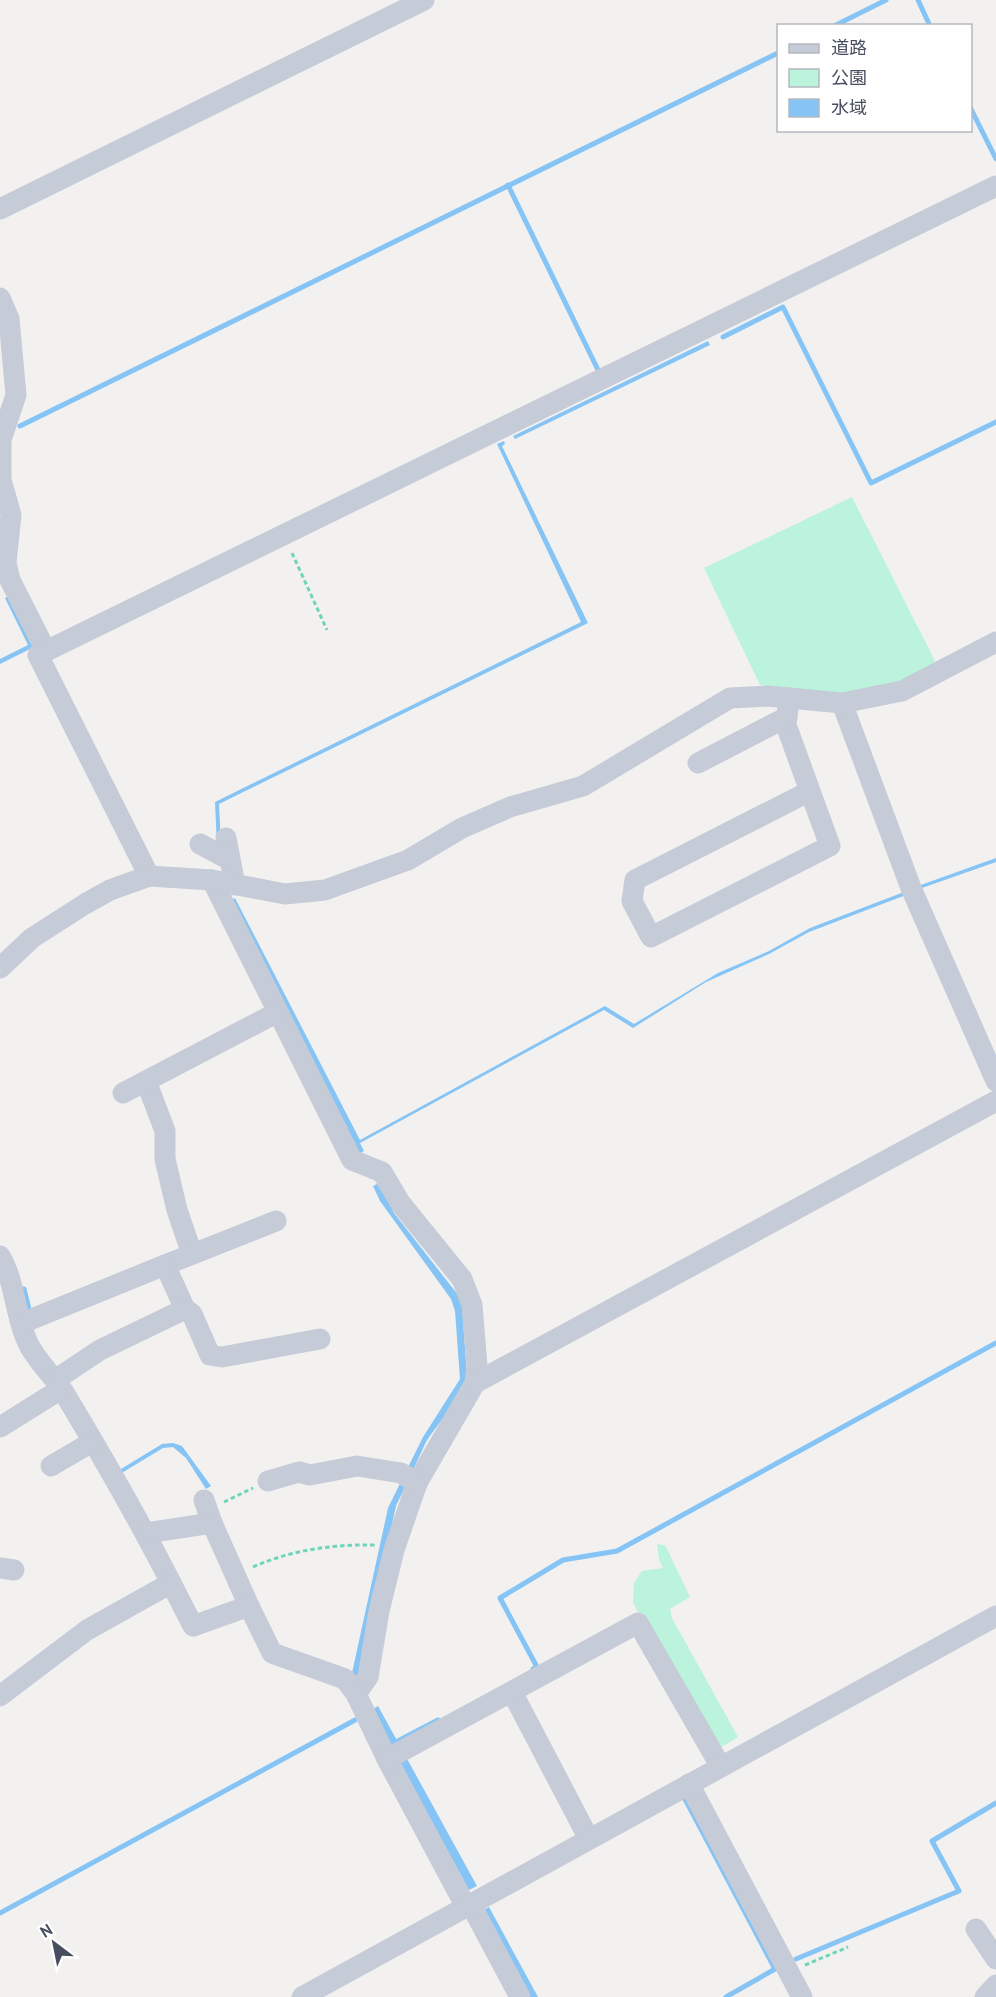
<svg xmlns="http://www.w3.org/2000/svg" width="996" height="1997" font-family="'PT Sans','Noto Sans JP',sans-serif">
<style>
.green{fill:#bbf3dd}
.water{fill:#85c4f4}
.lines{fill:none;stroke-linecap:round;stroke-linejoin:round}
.stream{stroke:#85c4f4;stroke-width:5}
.path{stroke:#70d4b9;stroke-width:3;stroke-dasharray:4.5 3;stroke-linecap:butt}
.minor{stroke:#c6cbd8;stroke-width:21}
</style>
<rect width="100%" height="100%" fill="#f3f1f0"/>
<g class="green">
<path d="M852 497 936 663 906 682 853 697 760 685 704 568Z"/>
<path d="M657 1544 665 1545 690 1597 670 1609 672 1618 738 1737 718 1749 633 1603 634 1583 642 1571 663 1568 659 1560Z"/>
</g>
<g class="water">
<path d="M708 341 710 345 515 439 513 436Z"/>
<path d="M504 441 505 444 502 446 588 623 219 804 221 845 217 846 215 802 581 622 497 444Z"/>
<path d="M9 596 34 647 0 664V659L28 645 5 598Z"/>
<path d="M996 858V862L919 889 918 886Z"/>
<path d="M904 892 906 895 809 932 769 954 706 982 633 1028 604 1010 360 1143 364 1151 359 1154 230 901 235 898 360 1140 605 1006 634 1024 718 973 769 951 810 928Z"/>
<path d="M379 1183 394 1213 458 1295 462 1306 467 1376 459 1396 427 1440 396 1506 360 1671 355 1678 352 1673 388 1508 423 1437 460 1379 455 1311 451 1299 380 1201 373 1186Z"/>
<path d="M173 1443 182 1446 211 1486 206 1489 186 1458 173 1447 163 1448 120 1474 121 1469 162 1444Z"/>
<path d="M378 1706 477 1886 469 1890 371 1710Z"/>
<path d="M489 1907 538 1997H528L482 1911Z"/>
</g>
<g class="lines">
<g class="stream">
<path d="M918 0 930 26"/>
<path d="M834 26 886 0"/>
<path d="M970 107 996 159"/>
<path d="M508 185 599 372"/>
<path d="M723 337 783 307 871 483 996 422"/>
<path d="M20 426 778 53"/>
<path d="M24 1289 30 1313"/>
<path d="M533 1669 537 1667 500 1598 563 1560 617 1551 996 1343"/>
<path d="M394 1743 438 1720"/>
<path d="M685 1799 775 1969 726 1997"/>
<path d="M0 1913 355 1720"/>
<path d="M796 1959 959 1891 932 1841 996 1803"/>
</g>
<g class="path">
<path d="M292 553 327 630"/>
<path d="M224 1502 253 1488"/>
<path d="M253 1567C291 1550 334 1544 376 1545"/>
<path d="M805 1965 848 1947"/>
</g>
<g class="minor">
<path d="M0 209 424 0"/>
<path d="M0 298 9 319 16 395 1 440V480L11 515 6 563 10 580 46 651"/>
<path d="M789 698 786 725 830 846 651 937 632 901 635 880 810 791"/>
<path d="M842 703 911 888 996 1081"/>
<path d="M698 763 787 717"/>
<path d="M226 838 235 885"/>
<path d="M200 844 230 860"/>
<path d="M149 876 38 655 996 186"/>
<path d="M212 880 352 1160 382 1172 401 1204 462 1279 472 1305 477 1365 475 1383 417 1483 394 1550 379 1611 368 1677 356 1694"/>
<path d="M0 968 32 938 85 904 110 890 149 876 212 880 285 894 325 890 408 860 462 828 510 807 583 786 730 698 768 696 842 703 902 691 996 642"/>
<path d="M146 1081 165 1131V1159L177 1210 192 1254"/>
<path d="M123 1093 278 1012"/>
<path d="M0 1256C16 1283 15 1319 30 1347 39 1363 53 1376 63 1391 101 1454 138 1518 171 1583"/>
<path d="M185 1309 165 1265 276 1221"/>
<path d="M22 1323 165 1265"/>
<path d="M55 1380 100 1350 185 1309 192 1314 210 1355 222 1357 320 1339"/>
<path d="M475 1383 996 1101"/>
<path d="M0 1427 61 1389"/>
<path d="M51 1466 92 1442"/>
<path d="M268 1481 299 1472 310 1475 357 1466 401 1473 417 1483"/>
<path d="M204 1500 212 1523"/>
<path d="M146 1533 212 1523 249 1606"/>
<path d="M0 1568 14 1570"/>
<path d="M512 1692 589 1839"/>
<path d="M0 1696 87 1630 171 1583 193 1626 249 1606 272 1653 345 1679 356 1694 387 1759 466 1907"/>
<path d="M387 1759 638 1623 721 1767"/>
<path d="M689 1784 802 1997"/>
<path d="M471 1905 520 1997"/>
<path d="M976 1929 996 1959"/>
<path d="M302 1997 996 1616"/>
<path d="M985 1997 996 1985"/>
</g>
</g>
<rect x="777" y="24" width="195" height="108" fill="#ffffff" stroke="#b5b8bf" stroke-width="1.5"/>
<rect x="789" y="44" width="30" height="9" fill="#c6cbd8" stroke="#b5b8bf" stroke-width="1.5"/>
<text x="831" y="54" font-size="18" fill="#464e5f">道路</text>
<rect x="789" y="69" width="30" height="18" fill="#bbf3dd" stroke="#b5b8bf" stroke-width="1.5"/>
<text x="831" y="84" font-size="18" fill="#464e5f">公園</text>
<rect x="789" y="99" width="30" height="18" fill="#85c4f4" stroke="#b5b8bf" stroke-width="1.5"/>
<text x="831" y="114" font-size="18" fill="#464e5f">水域</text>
<g transform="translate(54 1943) rotate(328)" stroke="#ffffff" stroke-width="4.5" paint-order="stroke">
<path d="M0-4.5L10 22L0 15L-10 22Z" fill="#464e5f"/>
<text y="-9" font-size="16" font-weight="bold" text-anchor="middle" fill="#464e5f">N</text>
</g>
</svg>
